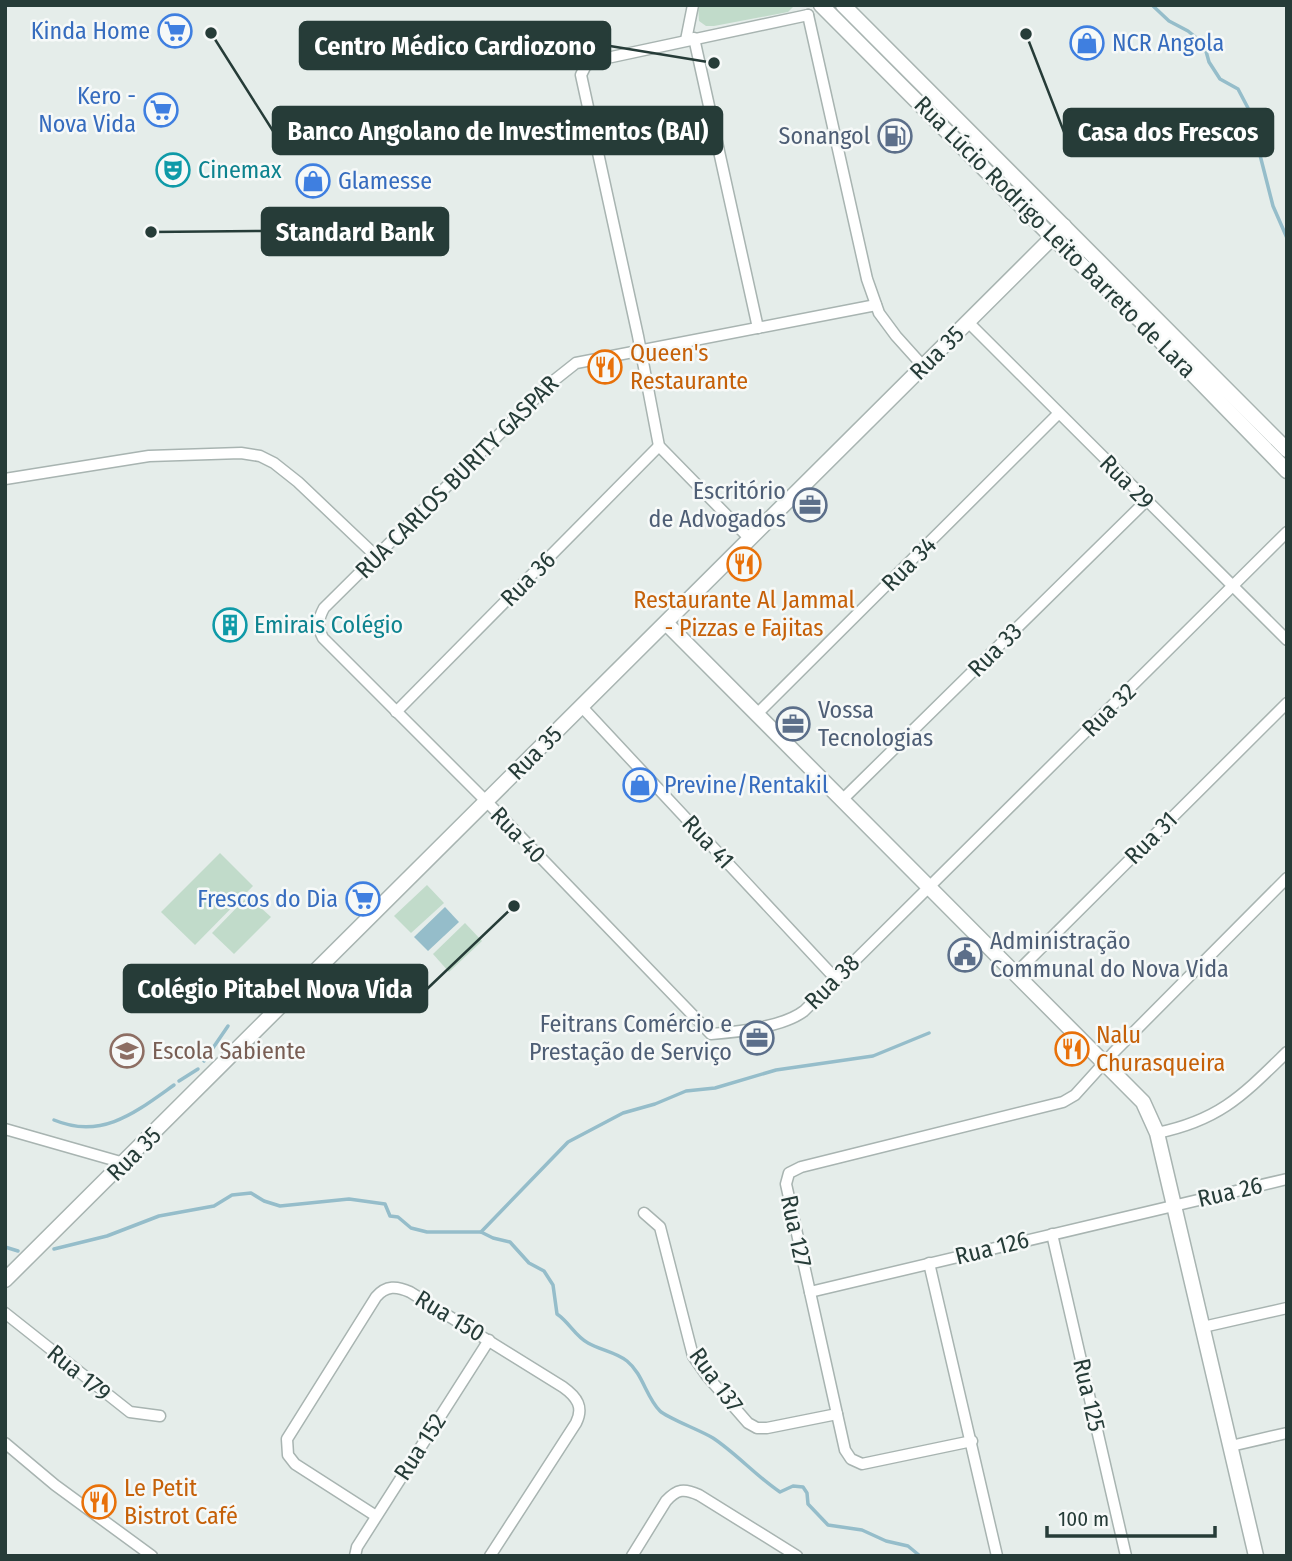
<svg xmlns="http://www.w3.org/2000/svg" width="1292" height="1561" font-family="'Fira Sans Condensed',sans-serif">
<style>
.green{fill:#c1dbca}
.water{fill:#95bdca}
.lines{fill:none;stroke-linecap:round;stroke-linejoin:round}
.stream{stroke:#95bdca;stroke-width:3.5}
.minor-casing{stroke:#a8b4b1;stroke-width:13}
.tertiary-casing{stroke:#a8b4b1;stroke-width:17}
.minor{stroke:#fff;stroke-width:10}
.tertiary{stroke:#fff;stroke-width:14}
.labels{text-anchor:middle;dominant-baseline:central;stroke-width:5;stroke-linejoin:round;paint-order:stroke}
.shop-label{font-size:24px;fill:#366cbe;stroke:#f6f9f8;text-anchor:end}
.service-label{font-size:24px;fill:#4e5e75;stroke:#f6f9f8;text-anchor:end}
.culture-label{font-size:24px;fill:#0d838f;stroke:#f6f9f8;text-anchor:start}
.street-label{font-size:24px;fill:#263c38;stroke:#f6f9f8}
.food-label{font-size:24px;fill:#c56008;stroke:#f6f9f8;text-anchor:start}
.education-label{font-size:24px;fill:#785e54;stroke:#f6f9f8;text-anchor:start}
.leader{fill:none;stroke:#263c38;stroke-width:2.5}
.callout-dot{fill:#263c38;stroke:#f6f9f8;stroke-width:2.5}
.callout{fill:#263c38;stroke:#263c38;stroke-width:2.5}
.callout-label{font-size:26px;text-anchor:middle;font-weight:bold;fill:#fff}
</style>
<rect width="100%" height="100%" fill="#e5edea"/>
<g class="green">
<path d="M698 5H795L788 12 714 26H706L699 21Z"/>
<path d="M220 853 253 886 195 945 161 912Z"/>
<path d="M427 885 444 903 411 933 394 916Z"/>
<path d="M248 896 271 917 234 954 212 933Z"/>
<path d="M465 923 482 941 449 972 433 954Z"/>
</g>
<path class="water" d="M445 907 459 922 428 951 414 937Z"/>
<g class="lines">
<g class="stream">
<path d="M1152 5 1169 21 1188 31 1204 44 1209 62 1220 79 1238 89 1248 108 1273 206 1287 238"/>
<path d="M204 1061 228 1026"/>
<path d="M179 1081 198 1069"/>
<path d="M54 1120C102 1140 136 1112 174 1085"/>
<path d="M481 1232 568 1142 623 1113 655 1104 686 1091 715 1088 776 1070 873 1056 929 1033"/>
<path d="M5 1247 18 1251"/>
<path d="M54 1249 107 1236 159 1216 214 1206 232 1195 251 1193 264 1201 280 1206 349 1199 385 1204 390 1216 398 1217 411 1228 427 1232H481L493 1238 510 1242 529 1263 544 1271 553 1285 557 1314C569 1322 575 1336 588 1343 600 1350 616 1352 627 1361 643 1374 646 1397 660 1411 667 1418 700 1430 713 1438 737 1454 756 1476 780 1492L793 1486 803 1487 807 1493 808 1504 828 1525 862 1530 886 1541 908 1546 920 1556"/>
</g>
<defs>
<g id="minor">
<path d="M808 15 867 279 879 313 896 336 923 366"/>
<path d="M694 38 758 328"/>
<path d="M686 40 693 5"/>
<path d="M876 305 576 363 552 382 324 608C318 619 317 627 323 638L491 806 711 1034C737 1032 783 1027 804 1011L1287 532"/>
<path d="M968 322 1287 640"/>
<path d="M5 479 149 456 241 453 260 456 274 463 298 482 377 557"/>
<path d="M750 539 659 446 638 336 581 75 586 65 607 58 808 15"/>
<path d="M582 707 835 978"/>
<path d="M396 712 659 446"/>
<path d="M758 713 1058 414"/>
<path d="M843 799 1146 501"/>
<path d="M1016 973 1287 703"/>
<path d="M5 1129 124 1163"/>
<path d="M1157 1133C1220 1120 1243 1095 1287 1052"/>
<path d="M644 1213 660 1227 693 1356 707 1376 748 1423 757 1428H767L837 1414"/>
<path d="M1052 1234 1126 1556"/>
<path d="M929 1263 997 1556"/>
<path d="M810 1292 1287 1179"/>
<path d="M5 1313 130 1412 160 1416"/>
<path d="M1203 1327 1287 1308"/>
<path d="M972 1441 862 1464 851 1459 845 1450 786 1184 789 1173 801 1167 1063 1102 1075 1095 1113 1053 1287 878"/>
<path d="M5 1443 55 1485 152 1556"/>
<path d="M1231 1446 1287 1433"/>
<path d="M376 1516 295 1464 288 1455 287 1439 376 1297C386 1285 397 1286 410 1292L563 1387C577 1397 584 1407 576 1423L490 1556"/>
<path d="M355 1556 357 1547 489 1340"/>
<path d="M632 1556 666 1501C677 1489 684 1488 699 1495L797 1556"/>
</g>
<g id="tertiary">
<path d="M821 5 1052 237 1142 322 1287 471"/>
<path d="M843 5 1287 450"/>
<path d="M666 623 1143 1102 1157 1133 1256 1556"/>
<path d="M5 1280 1064 226"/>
</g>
</defs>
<use href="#minor" class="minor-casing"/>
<use href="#tertiary" class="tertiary-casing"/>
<use href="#minor" class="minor"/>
<use href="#tertiary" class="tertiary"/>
</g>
<defs>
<symbol id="supermarket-ring" viewBox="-11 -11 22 22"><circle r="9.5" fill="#f6f9f8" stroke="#3f7fe0" stroke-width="1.5"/><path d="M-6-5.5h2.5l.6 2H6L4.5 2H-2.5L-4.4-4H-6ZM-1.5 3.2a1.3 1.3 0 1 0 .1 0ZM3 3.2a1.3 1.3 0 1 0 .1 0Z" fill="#3f7fe0"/></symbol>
<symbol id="shop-ring" viewBox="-11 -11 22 22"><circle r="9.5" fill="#f6f9f8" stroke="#3f7fe0" stroke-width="1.5"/><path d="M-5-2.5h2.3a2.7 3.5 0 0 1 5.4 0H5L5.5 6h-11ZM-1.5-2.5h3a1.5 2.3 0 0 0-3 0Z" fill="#3f7fe0"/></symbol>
<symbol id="fuel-ring" viewBox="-11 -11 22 22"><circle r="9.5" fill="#f6f9f8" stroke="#5c6f8a" stroke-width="1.5"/><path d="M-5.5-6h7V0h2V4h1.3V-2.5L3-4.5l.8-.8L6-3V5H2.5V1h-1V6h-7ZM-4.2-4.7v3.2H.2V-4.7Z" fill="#5c6f8a"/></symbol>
<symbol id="theatre-ring" viewBox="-11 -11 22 22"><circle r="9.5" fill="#f6f9f8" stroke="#0f9aa8" stroke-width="1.5"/><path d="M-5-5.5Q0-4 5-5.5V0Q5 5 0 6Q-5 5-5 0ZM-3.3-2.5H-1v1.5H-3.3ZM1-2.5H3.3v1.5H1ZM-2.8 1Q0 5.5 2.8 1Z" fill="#0f9aa8"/></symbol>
<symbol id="restaurant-ring" viewBox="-11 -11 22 22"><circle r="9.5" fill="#f6f9f8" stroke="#e8710a" stroke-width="1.5"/><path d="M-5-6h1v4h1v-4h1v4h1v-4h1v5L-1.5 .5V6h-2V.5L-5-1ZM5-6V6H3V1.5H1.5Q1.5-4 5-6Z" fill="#e8710a"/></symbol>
<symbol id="office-ring" viewBox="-11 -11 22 22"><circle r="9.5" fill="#f6f9f8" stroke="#5c6f8a" stroke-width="1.5"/><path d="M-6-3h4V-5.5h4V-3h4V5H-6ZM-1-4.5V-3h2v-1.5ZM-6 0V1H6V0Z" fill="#5c6f8a"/></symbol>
<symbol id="building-ring" viewBox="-11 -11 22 22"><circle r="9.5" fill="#f6f9f8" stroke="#0f9aa8" stroke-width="1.5"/><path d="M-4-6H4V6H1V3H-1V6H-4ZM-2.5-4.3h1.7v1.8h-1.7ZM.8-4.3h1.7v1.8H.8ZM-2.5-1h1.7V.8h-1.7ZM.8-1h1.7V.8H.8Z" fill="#0f9aa8"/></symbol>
<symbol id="civic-ring" viewBox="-11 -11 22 22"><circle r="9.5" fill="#f6f9f8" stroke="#5c6f8a" stroke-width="1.5"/><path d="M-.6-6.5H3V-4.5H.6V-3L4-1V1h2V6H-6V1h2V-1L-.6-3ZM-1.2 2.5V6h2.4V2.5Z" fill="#5c6f8a"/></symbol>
<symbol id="school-ring" viewBox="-11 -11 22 22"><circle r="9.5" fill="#f6f9f8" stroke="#8d6e63" stroke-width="1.5"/><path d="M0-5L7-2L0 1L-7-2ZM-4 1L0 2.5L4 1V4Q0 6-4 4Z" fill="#8d6e63"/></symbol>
</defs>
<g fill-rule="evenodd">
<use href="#supermarket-ring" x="156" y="12" width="38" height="38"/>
<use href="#shop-ring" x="1068" y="24" width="38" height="38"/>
<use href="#supermarket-ring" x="142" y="91" width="38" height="38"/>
<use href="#fuel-ring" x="876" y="117" width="38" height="38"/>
<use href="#theatre-ring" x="154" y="151" width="38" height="38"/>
<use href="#shop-ring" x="294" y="162" width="38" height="38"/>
<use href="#restaurant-ring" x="586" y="348" width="38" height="38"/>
<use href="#office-ring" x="791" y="486" width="38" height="38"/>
<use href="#restaurant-ring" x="725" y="545" width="38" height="38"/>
<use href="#building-ring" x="211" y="606" width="38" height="38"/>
<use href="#office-ring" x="774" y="705" width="38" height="38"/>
<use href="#shop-ring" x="621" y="766" width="38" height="38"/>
<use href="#supermarket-ring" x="344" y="880" width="38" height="38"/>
<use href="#civic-ring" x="946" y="936" width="38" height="38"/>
<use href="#office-ring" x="738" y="1019" width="38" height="38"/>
<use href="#restaurant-ring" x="1053" y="1030" width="38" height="38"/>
<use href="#school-ring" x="108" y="1032" width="38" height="38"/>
<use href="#restaurant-ring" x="80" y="1483" width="38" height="38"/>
</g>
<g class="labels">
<g class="shop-label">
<text x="150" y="31">Kinda Home</text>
<text x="1112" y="43" text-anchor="start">NCR Angola</text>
<text x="136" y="96">Kero -<tspan x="136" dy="28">Nova Vida</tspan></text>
<text x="338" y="181" text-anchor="start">Glamesse</text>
<text x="664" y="785" text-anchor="start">Previne/Rentakil</text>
<text x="338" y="899">Frescos do Dia</text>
</g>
<g class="service-label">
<text x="870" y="136">Sonangol</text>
<text x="786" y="491">Escritório<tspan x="786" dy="28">de Advogados</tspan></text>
<text x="818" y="710" text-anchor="start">Vossa<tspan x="818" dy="28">Tecnologias</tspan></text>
<text x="990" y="941" text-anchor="start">Administração<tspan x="990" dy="28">Communal do Nova Vida</tspan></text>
<text x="732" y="1024">Feitrans Comércio e<tspan x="732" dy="28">Prestação de Serviço</tspan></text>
</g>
<g class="culture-label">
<text x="198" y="170">Cinemax</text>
<text x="254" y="625">Emirais Colégio</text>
</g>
<g class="street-label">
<text transform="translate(1055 237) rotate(45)">Rua Lúcio Rodrigo Leito Barreto de Lara</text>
<text transform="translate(937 353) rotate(-45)">Rua 35</text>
<text transform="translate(457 477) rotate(-45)">RUA CARLOS BURITY GASPAR</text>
<text transform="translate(1127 482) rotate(45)">Rua 29</text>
<text transform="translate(909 564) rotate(-45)">Rua 34</text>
<text transform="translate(528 579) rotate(-45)">Rua 36</text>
<text transform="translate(995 650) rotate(-45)">Rua 33</text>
<text transform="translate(1109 710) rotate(-45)">Rua 32</text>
<text transform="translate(535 753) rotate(-45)">Rua 35</text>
<text transform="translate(518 835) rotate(46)">Rua 40</text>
<text transform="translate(1151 838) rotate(-45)">Rua 31</text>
<text transform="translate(708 842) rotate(47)">Rua 41</text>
<text transform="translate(832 982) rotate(-45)">Rua 38</text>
<text transform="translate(134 1154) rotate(-45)">Rua 35</text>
<text transform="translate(1230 1192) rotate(-13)">Rua 26</text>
<text transform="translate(796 1231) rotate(78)">Rua 127</text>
<text transform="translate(992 1248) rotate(-14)">Rua 126</text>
<text transform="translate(450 1316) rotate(31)">Rua 150</text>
<text transform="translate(79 1373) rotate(39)">Rua 179</text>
<text transform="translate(716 1380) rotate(54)">Rua 137</text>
<text transform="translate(1089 1395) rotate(77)">Rua 125</text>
<text transform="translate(420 1447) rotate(-57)">Rua 152</text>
</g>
<g class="food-label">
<text x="630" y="353">Queen's<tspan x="630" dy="28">Restaurante</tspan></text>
<text x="744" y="600" text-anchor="middle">Restaurante Al Jammal<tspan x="744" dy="28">- Pizzas e Fajitas</tspan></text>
<text x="1096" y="1035">Nalu<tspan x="1096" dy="28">Churasqueira</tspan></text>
<text x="124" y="1488">Le Petit<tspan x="124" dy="28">Bistrot Café</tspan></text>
</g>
<g class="education-label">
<text x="152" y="1051">Escola Sabiente</text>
</g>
</g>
<path class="leader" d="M714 63L610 46M211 33L273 131M1026 34L1064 132M151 232L262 231M514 906L427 989"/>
<g class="callout-dot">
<circle cx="714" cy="63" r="7"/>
<circle cx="211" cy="33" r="7"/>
<circle cx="1026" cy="34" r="7"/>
<circle cx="151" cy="232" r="7"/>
<circle cx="514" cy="906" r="7"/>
</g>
<g class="callout">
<rect x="300" y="22" width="310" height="47" rx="7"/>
<rect x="273" y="107" width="449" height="47" rx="7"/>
<rect x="1064" y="109" width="209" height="47" rx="7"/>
<rect x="262" y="208" width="186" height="47" rx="7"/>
<rect x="124" y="965" width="303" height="47" rx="7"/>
</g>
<g class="callout-label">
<text x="455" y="55">Centro Médico Cardiozono</text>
<text x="498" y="140">Banco Angolano de Investimentos (BAI)</text>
<text x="1168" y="141">Casa dos Frescos</text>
<text x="355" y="241">Standard Bank</text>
<text x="275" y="998">Colégio Pitabel Nova Vida</text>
</g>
<rect width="1292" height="1561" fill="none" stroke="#263c38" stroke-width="14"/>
<path d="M1047 1526v10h168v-10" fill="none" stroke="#263c38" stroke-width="3.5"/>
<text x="1058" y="1526" font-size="21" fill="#263c38" stroke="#f6f9f8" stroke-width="5" paint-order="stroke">100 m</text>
</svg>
